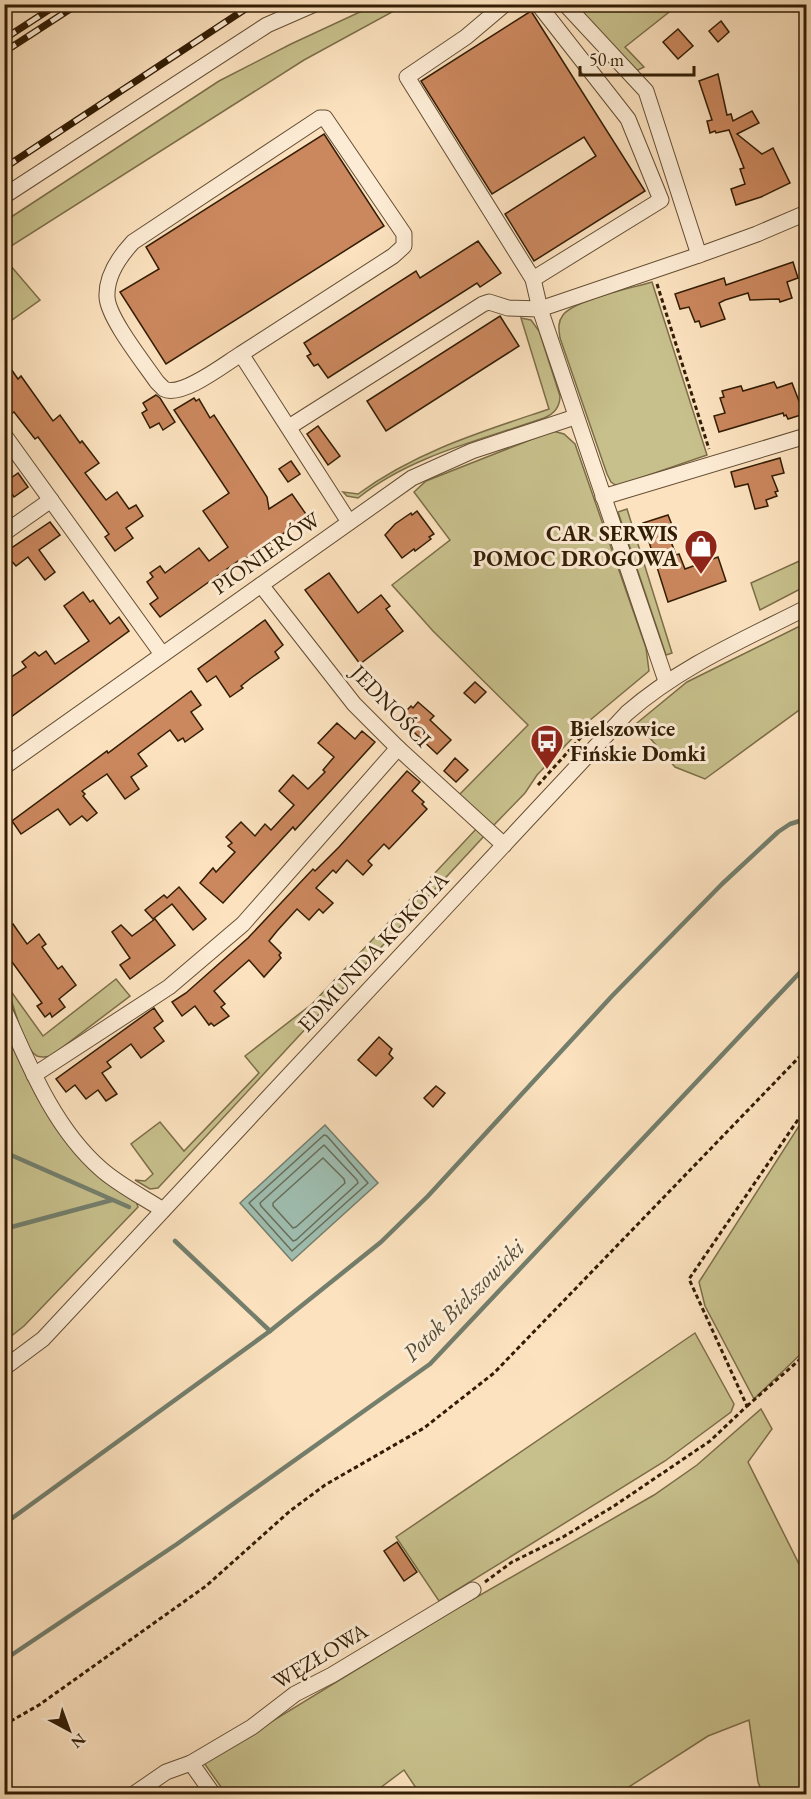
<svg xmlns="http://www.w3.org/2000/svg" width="811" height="1799" font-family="'EB Garamond',serif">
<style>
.green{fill:#c7c08c;stroke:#7c6e48;stroke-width:1.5}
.water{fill:#9fbeb1;stroke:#737e6c;stroke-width:1.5}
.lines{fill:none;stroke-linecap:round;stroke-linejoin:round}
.shore{stroke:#686e5a;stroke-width:1.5}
.stream{stroke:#737e6c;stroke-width:4.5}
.building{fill:#cb875e;stroke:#321d04;stroke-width:1.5}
.minor-casing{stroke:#644e33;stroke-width:17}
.path{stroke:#321d04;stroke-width:3;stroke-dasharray:4.5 3;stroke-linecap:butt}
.minor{stroke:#fdecd5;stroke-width:15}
.rail-casing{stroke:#321d04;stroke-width:7}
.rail{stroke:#fdecd5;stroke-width:4.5;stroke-dasharray:14;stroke-linecap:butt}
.labels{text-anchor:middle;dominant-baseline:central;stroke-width:6;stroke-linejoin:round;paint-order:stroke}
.poi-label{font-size:22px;font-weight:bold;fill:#321d04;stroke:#fdecd5;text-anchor:end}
.street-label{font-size:22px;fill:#321d04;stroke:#fdecd5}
.water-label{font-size:24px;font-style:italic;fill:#534d38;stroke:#fdecd5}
</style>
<rect width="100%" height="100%" fill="#fce2bf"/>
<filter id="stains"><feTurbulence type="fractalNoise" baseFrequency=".00333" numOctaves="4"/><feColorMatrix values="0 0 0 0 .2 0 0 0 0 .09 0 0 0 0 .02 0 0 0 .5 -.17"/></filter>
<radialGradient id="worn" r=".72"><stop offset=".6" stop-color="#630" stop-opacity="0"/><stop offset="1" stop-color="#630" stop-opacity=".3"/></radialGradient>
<g class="green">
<path d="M377 4 405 5 304 60 5 250V221L219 81 291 44Z"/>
<path d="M569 5H678L625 47 644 67 638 70H634Z"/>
<path d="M4 258 40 300 5 325H4Z"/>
<path d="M652 282 707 455 617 486 611 482 607 474 560 338C559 330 557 323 563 315 574 300 632 288 652 282Z"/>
<path d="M521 318 531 320 539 331 560 396C560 407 554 414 544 418 481 440 410 456 358 498L347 496 343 492 358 494C417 451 481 432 549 409Z"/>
<path d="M553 431 564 434 575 444 646 648 649 671 589 721 537 775 525 793 493 826 459 795 528 725 433 631 392 585 450 540 414 492 426 481Z"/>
<path d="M627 509 672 653 666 655 618 512Z"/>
<path d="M806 558V586L760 610 751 583Z"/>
<path d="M806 623V705L705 779 675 767 637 723 687 682Z"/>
<path d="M478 827 486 834 158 1188 150 1189 135 1180 145 1181 153 1174 131 1144 160 1122 184 1151 259 1073 245 1056 312 1004Z"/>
<path d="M116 979 130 996 51 1056C46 1057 42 1058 37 1056 22 1048 13 999 5 983L43 1036Z"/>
<path d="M4 1020 59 1128 102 1180 136 1201 138 1207 24 1326 5 1341Z"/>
<path d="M806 1115V1349L754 1399 705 1306 699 1282Z"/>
<path d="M695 1333 734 1404 731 1412 665 1461 439 1601 396 1537Z"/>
<path d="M761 1409 772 1429 748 1462 806 1578V1794H763L758 1782 749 1720 708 1736 618 1794H420L404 1770 372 1794H226L204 1763 449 1613 654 1495 697 1465Z"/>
</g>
<path class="water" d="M325 1125 378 1183 292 1261 240 1203Z"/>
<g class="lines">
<g class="shore">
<path d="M324 1135 327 1136 368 1183 292 1251 249 1203Z"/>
<path d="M324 1145 357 1180 358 1183 296 1240 293 1241 261 1206 260 1203Z"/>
<path d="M323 1158 344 1179 345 1183 296 1227 293 1228 273 1206V1203Z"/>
</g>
<g class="stream">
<path d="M4 1152 129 1207"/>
<path d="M4 1229 112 1200"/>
<path d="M175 1241 270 1331"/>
<path d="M4 1524 270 1331 381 1242 428 1196 612 996 722 884 778 832 790 824 806 819"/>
<path d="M4 1660 177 1544 430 1364 806 966"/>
</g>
</g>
<g class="building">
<path d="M531 11 645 191 534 261 505 214 596 156 584 137 492 194 421 81Z"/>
<path d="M721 21 729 32 718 42 709 31Z"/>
<path d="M678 29 693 46 678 59 663 42Z"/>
<path d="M718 74 727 115 731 114 733 121 752 111 759 123 737 134 762 154 773 148 790 183 761 197 736 205 731 189 745 184 740 169 744 168 729 130 716 133 715 131 710 133 707 121 712 120 699 81Z"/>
<path d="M324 134 384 226 166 364 120 292 159 269 146 247Z"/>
<path d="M478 241 501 273 480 287 477 283 328 378 318 364 314 366 307 356 311 354 304 343 416 271 420 278Z"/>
<path d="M793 262 798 278 787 282 792 298 780 302 779 299 750 300 748 293 725 300 719 303 725 319 701 327 699 321 695 322 689 307 680 309 675 294 724 278 726 285Z"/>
<path d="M500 316 519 346 386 431 367 401Z"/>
<path d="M4 359 18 379 21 376 53 421 60 415 80 443 82 441 99 463 85 473 106 500 117 492 129 509 136 505 143 516 126 528 133 538 115 551 105 537 109 534 38 437 35 439 14 412 4 419Z"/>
<path d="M774 382 777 388 792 383 804 414 788 419 786 415 784 416 783 413 719 432 714 416 725 413 720 398 724 397 722 391 741 386 743 391Z"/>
<path d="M156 395 160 398 175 422 163 430 159 423 150 428 142 413 147 410 143 403Z"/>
<path d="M194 398 196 401 199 399 210 418 214 415 267 497 269 509 292 494 308 517 239 563 238 561 160 617 150 604 158 598 147 582 153 577 150 573 160 566 165 573 199 548 209 561 228 547 203 511 229 493 174 410Z"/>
<path d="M318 426 340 456 328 465 307 434Z"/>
<path d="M780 458 784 473 772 476 778 491 775 492 777 496 766 500 768 506 755 509 748 484 735 487 731 472Z"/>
<path d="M291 461 300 474 288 482 279 469Z"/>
<path d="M18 473 28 487 14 497 4 483Z"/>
<path d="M417 511 434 534 429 537 431 539 415 551 414 549 402 558 385 535 395 524 411 513 412 515Z"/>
<path d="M668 515 672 525 666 528 676 555 679 554 685 569 718 557 726 581 668 602 643 523Z"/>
<path d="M50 522 60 535 39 550 55 572 45 580 28 557 16 566 7 556V551Z"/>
<path d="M329 573 358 613 381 595 390 606 386 609 403 631 360 664 305 590Z"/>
<path d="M83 592 90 602 93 600 110 624 119 617 129 631 4 722V682L26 667 22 662 35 652 39 656 46 651 55 664 89 641 64 606Z"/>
<path d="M265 620 283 645 275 652 279 658 251 678 241 686 243 688 230 697 216 676 207 682 198 669Z"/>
<path d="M475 682 486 692 475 703 464 693Z"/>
<path d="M191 691 201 705 191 712 203 729 185 742 183 738 178 741 170 730 138 754 147 766 131 777 139 789 125 799 107 774 82 791 85 794 83 796 97 813 87 821 82 816 70 825 58 809 21 834 12 821 107 751 108 753Z"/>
<path d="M418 702 434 716 430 720 451 740 437 754 399 718 411 706 413 708Z"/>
<path d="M337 723 355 739 362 731 375 742 295 830 293 827 223 903 200 883 213 868 216 872 235 852 228 846 232 843 226 837 241 822 255 836 265 824 271 830 294 805 279 791 293 775 308 789 325 772 323 770 334 757 318 743Z"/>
<path d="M455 758 468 770 456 782 444 771Z"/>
<path d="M407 771 420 782 412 791 424 802 422 804 427 809 389 849 384 844 368 861 372 865 363 875 347 860 336 873 333 870 316 888 333 903 323 913 319 909 309 920 297 909 277 931 269 941 281 953 279 955 281 958 264 977 249 960 214 991 225 1004 221 1007 229 1016 214 1026 211 1023 209 1025 195 1006 182 1016 172 1002 186 993 248 938 313 869 315 871 339 847Z"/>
<path d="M179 887 206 919 193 930 172 904 153 919 145 910 164 895 167 898Z"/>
<path d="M155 919 175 945 130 979 120 965 130 958 112 932 121 925 132 936Z"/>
<path d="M13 924 27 944 39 934 46 944 42 947 58 969 62 966 76 985 59 999 65 1007 52 1017 50 1013 45 1017 37 1006 42 1003 4 951V930Z"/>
<path d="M154 1008 163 1021 154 1028 164 1041 141 1058 131 1044 107 1062 111 1067 102 1073 117 1094 106 1101 98 1090 86 1099 75 1085 66 1092 56 1079Z"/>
<path d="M379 1037 392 1049 389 1054 393 1058 376 1076 358 1060Z"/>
<path d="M436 1086 445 1093 433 1107 424 1098Z"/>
<path d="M397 1542 417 1572 404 1581 384 1551Z"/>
</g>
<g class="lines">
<defs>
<g id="minor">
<path d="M565 4 646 91 699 255"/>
<path d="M4 196 267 25 315 4"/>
<path d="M533 279 661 200 628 119 538 4"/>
<path d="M241 354C226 363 182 398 164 389 163 388 158 383 157 382 144 363 108 318 107 297 106 276 119 257 133 242L320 118H325L404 234V246L393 256 241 354 349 522"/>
<path d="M289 427 483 304 489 302 508 308 540 309 533 279 407 77 466 37 505 4"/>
<path d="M4 435 162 654"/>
<path d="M603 497 806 436"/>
<path d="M4 533 51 500"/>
<path d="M261 585 354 704 398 748 504 845"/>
<path d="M666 681 540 309 699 255 757 234 806 213"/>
<path d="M4 767 412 478 472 451 575 417"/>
<path d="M4 1009C29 1065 54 1128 101 1169 119 1185 143 1197 163 1210"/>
<path d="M34 1075 169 987 243 924 398 748"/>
<path d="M4 1368 43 1339 627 713C681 666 743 640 806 608"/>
<path d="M191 1763 213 1794"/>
<path d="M134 1794 166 1772 191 1763 252 1727 295 1694 332 1675 473 1590"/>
</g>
</defs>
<use href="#minor" class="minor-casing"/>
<g class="path">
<path d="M657 284 709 449"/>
<path d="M538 785 584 734"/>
<path d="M747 1406 806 1354"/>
<path d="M485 1582 512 1562 563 1537 614 1506 710 1441 747 1406 689 1279 806 1108"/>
<path d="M4 1725 39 1705 206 1586 290 1511 325 1485 424 1428 494 1373 806 1050"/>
</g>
<use href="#minor" class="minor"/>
<defs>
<g id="rail">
<path d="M4 39 58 4"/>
<path d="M4 52 78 4"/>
<path d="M4 168 253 4"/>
</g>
</defs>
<use href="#rail" class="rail-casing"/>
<use href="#rail" class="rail"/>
</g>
<defs>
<symbol id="shop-pin" viewBox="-11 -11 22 30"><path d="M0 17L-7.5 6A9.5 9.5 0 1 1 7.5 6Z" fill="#8f2418" stroke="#fdecd5"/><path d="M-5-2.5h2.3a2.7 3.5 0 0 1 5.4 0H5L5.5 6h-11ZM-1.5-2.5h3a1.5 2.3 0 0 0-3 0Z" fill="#fff"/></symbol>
<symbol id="bus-pin" viewBox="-11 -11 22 30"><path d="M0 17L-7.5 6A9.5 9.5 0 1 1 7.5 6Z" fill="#8f2418" stroke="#fdecd5"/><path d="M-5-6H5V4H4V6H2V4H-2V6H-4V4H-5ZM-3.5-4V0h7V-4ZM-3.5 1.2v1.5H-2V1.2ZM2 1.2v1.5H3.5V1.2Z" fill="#fff"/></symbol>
</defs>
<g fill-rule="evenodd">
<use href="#shop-pin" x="682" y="527" width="38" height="52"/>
<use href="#bus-pin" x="528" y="722" width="38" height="52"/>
</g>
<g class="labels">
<g class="poi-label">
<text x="678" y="533">CAR SERWIS<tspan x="678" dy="25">POMOC DROGOWA</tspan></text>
<text x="570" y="728" text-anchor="start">Bielszowice<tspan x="570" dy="25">Fińskie Domki</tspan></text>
</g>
<g class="street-label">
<text transform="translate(266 553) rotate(-35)">PIONIERÓW</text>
<text transform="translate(391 706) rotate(46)">JEDNOŚCI</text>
<text transform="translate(373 952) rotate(-47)">EDMUNDA KOKOTA</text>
<text transform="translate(320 1656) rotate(-31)">WĘZŁOWA</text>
</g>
<g class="water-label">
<text transform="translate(463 1300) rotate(-45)">Potok Bielszowicki</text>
</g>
</g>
<rect width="811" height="1799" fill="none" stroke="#fce2bf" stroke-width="24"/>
<rect x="6" y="6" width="799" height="1787" fill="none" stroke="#321d04" stroke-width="3"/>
<rect x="12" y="12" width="787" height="1775" fill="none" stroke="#321d04" stroke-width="1.5"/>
<g transform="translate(69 1730) rotate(139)" stroke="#fdecd5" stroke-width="4.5" paint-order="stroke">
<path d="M0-4.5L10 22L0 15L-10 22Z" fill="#321d04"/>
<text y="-9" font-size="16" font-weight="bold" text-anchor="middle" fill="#321d04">N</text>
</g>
<path d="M580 66v9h114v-9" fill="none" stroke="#321d04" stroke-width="3"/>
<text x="589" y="66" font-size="18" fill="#321d04" stroke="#fdecd5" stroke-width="4.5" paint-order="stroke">50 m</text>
<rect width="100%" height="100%" filter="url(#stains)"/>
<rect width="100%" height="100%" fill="url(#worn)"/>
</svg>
